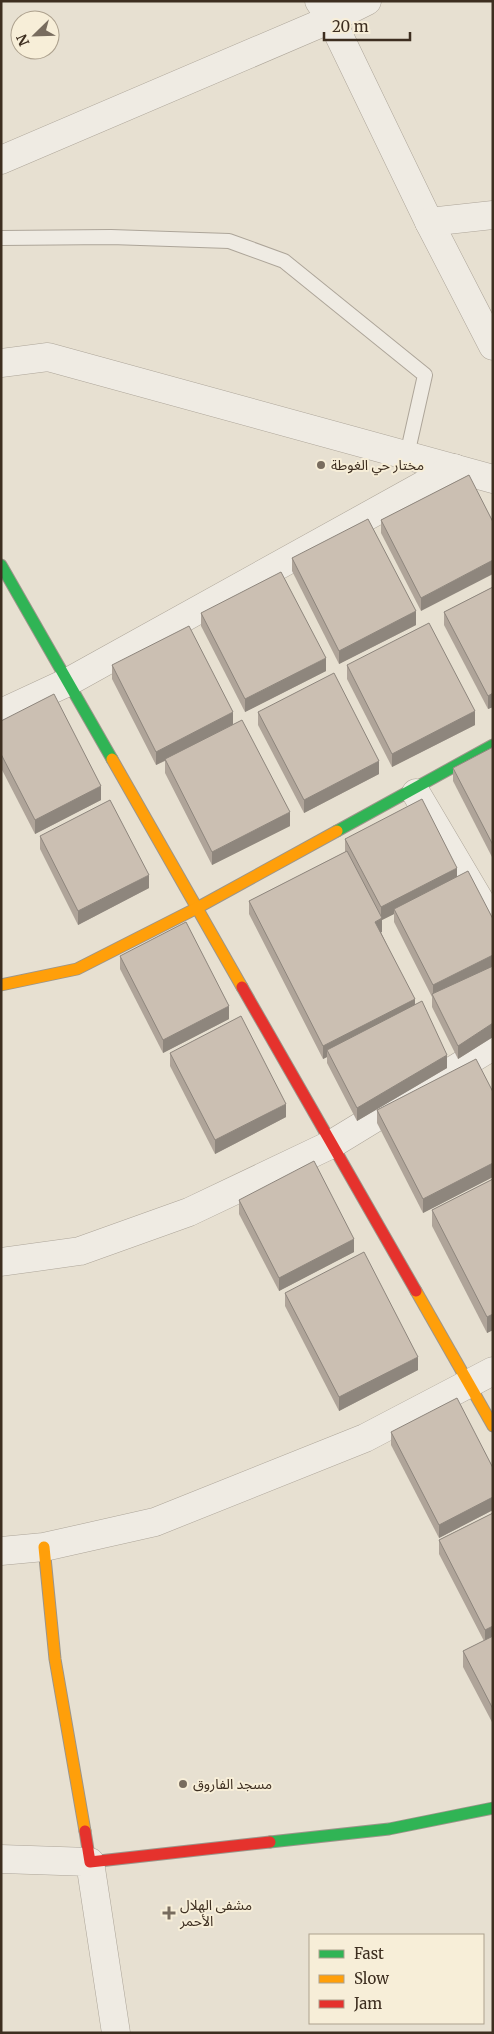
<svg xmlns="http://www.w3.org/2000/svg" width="494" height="2034" font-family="Merriweather,'Noto Sans Arabic',serif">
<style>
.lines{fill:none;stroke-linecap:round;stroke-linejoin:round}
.lane-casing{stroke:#ada599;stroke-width:16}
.street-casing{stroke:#ada599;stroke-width:29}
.fast-casing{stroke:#9c958a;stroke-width:13}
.slow-casing{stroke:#9c958a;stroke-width:13}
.jam-casing{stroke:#9c958a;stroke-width:13}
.lane{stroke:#efebe3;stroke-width:14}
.street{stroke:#efebe3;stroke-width:28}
.fast{stroke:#30b455;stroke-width:11}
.slow{stroke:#ff9f0a;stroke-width:11}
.jam{stroke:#e5322d;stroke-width:11}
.wall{fill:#afa499}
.shaded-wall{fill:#8e867d}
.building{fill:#cbbfb2;stroke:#8e867d}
.poi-dot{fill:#786c5e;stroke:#f7eed8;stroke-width:2}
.labels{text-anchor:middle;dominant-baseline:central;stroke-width:4;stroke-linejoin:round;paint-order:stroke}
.poi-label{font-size:14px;fill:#3d2e20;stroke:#f7eed8;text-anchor:start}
</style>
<rect width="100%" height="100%" fill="#e7e0d1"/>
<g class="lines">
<defs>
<path id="lane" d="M1 238 111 237 229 241 284 261 425 375 407 455"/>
<g id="street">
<path d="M319 1 331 19 429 222 493 346"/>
<path d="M1 160 331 19 367 1"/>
<path d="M429 222 493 215"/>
<path d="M1 363 48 357 493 479"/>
<path d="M1 713 68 682 454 468"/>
<path d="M416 793 493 923"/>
<path d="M1 1262 80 1251 189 1212 332 1144 493 1046"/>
<path d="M1 1551 44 1547 155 1522 365 1438 493 1371"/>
<path d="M1 1859 90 1862 116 2033"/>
</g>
<g id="fast">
<path d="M1 565 112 759"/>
<path d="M337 831 493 745"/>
<path d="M270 1842 389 1829 493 1808"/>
</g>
<g id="slow">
<path d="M112 759 242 987"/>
<path d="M1 985 77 969 197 908 337 831"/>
<path d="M416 1291 493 1426"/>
<path d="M44 1547 55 1659 85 1831"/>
</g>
<g id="jam">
<path d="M242 987 416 1291"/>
<path d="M85 1831 90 1862 270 1842"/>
</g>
</defs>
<use href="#lane" class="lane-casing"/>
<use href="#street" class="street-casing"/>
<use href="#fast" class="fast-casing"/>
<use href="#slow" class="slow-casing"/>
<use href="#jam" class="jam-casing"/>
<use href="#lane" class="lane"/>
<use href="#street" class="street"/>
<use href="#fast" class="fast"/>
<use href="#slow" class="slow"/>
<use href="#jam" class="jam"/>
</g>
<g class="wall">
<path d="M469 475 421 611 381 533V520Z"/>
<path d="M292 558 416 625 339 664 292 571Z"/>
<path d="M493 587V707L488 709 444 625V612Z"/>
<path d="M201 613 326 671 245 712 201 626Z"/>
<path d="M112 665 233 724 290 826 212 865 165 773V761L156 765 112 679Z"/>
<path d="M347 665 475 725 392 767 347 679Z"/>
<path d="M258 712 379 774 304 813 258 725Z"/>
<path d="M1 721 101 800 35 834 1 768Z"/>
<path d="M493 747V859L453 781V768Z"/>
<path d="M40 836 149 888 78 925 40 849Z"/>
<path d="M345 839 457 876 493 919V1037L458 1059 432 1007V997L394 922V914L382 920V932H381L415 1005 447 1068 357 1121 327 1063V1057L323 1059 249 914V901L345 852Z"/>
<path d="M120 956 229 1019 163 1053 120 969Z"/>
<path d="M170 1053 286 1117 215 1154 170 1066Z"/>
<path d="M493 1092V1177L423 1213 377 1123V1110Z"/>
<path d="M493 1179V1330L487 1333 432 1226V1210Z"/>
<path d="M239 1200 354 1252 279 1291 239 1214Z"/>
<path d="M285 1293 418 1370 339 1411 285 1306Z"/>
<path d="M391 1432 493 1468V1510L439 1538 391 1445Z"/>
<path d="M493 1513V1724L463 1667V1651L484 1641 439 1554V1540Z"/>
</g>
<g class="shaded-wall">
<path d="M493 560V574L421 611V598Z"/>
<path d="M416 611V625L339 664V651Z"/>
<path d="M326 658V671L245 712V699Z"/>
<path d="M493 693V707L488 709V696Z"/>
<path d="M475 711V725L392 767V754Z"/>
<path d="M233 712V726L156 765V752Z"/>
<path d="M379 761V774L304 813V800Z"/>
<path d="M101 786V800L35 834V820Z"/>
<path d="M290 812V826L212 865V852Z"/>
<path d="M457 868V881L394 909V914L382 920V932L375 935V922L381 919V907Z"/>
<path d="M149 875V888L78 925V911Z"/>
<path d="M493 955V968L433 996V985Z"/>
<path d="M415 999V1012L327 1050V1057L323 1059V1046Z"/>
<path d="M229 1006V1019L163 1053V1040Z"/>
<path d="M493 1023V1037L458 1059V1046Z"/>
<path d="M447 1055V1068L357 1121V1108Z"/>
<path d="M286 1104V1117L215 1154V1140Z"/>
<path d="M493 1163V1177L423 1213V1199Z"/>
<path d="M354 1239V1252L279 1291V1278Z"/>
<path d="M493 1314V1330L487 1333V1317Z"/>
<path d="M418 1357V1370L339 1411V1397Z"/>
<path d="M493 1497V1510L439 1538V1525Z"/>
<path d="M493 1626V1639L485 1643V1630Z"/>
</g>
<g class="building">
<path d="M469 475 493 522V560L421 598 381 520Z"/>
<path d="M368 519 416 611 339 651 292 558Z"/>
<path d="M281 572 326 658 245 699 201 613Z"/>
<path d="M493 587V693L488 696 444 612Z"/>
<path d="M429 623 475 711 392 754 347 665Z"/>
<path d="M189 626 233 712 156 752 112 665Z"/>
<path d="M334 673 379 761 304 800 258 712Z"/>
<path d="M54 694 101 786 35 820 1 754V721Z"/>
<path d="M242 720 290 812 212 852 165 759Z"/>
<path d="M493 747V845L453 768Z"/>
<path d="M422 799 457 868 381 907 345 839Z"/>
<path d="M110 800 149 875 78 911 40 836Z"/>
<path d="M347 851 382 918 375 922 415 999 323 1046 249 901Z"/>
<path d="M468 871 493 919V955L433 985 394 909Z"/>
<path d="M186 922 229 1006 163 1040 120 956Z"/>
<path d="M493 966V1023L458 1046 432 994Z"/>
<path d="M422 1001 447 1055 357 1108 327 1050Z"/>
<path d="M241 1016 286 1104 215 1140 170 1053Z"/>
<path d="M476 1059 493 1092V1163L423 1199 377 1110Z"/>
<path d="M314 1161 354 1239 279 1278 239 1200Z"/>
<path d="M493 1179V1314L487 1317 432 1210Z"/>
<path d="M364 1252 418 1357 339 1397 285 1293Z"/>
<path d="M457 1398 493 1468V1497L439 1525 391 1432Z"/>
<path d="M493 1513V1626L485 1630 439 1540Z"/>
<path d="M493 1636V1709L463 1651Z"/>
</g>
<g class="poi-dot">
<circle cx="321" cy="465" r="5"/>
<circle cx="183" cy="1784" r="5"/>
<path d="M166.5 1905.5h5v5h5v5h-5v5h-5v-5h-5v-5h5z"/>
</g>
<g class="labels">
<g class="poi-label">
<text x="331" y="465">مختار حي الغوطة</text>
<text x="193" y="1784">مسجد الفاروق</text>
<text x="180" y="1905">مشفى الهلال<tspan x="180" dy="16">الأحمر</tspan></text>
</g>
</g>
<rect width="494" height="2034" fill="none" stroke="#3d2e20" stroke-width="5"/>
<rect x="309" y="1934" width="175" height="90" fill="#f7eed8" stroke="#ada18e"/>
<rect x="319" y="1950" width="25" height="8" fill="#30b455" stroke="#ada18e"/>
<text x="354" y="1959" font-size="15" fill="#3d2e20">Fast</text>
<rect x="319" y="1975" width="25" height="8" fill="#ff9f0a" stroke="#ada18e"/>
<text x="354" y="1984" font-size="15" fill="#3d2e20">Slow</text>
<rect x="319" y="2000" width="25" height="8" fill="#e5322d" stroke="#ada18e"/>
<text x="354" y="2009" font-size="15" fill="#3d2e20">Jam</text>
<g transform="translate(35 35) rotate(247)"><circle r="24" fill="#f7eed8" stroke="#ada18e"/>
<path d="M0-4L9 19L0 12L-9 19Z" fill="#786c5e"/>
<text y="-8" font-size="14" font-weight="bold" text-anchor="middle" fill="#3d2e20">N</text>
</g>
<path d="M324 32v8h86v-8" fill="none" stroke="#3d2e20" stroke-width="2.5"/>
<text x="332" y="32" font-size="15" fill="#3d2e20" stroke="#f7eed8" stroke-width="4" paint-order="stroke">20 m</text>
</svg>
